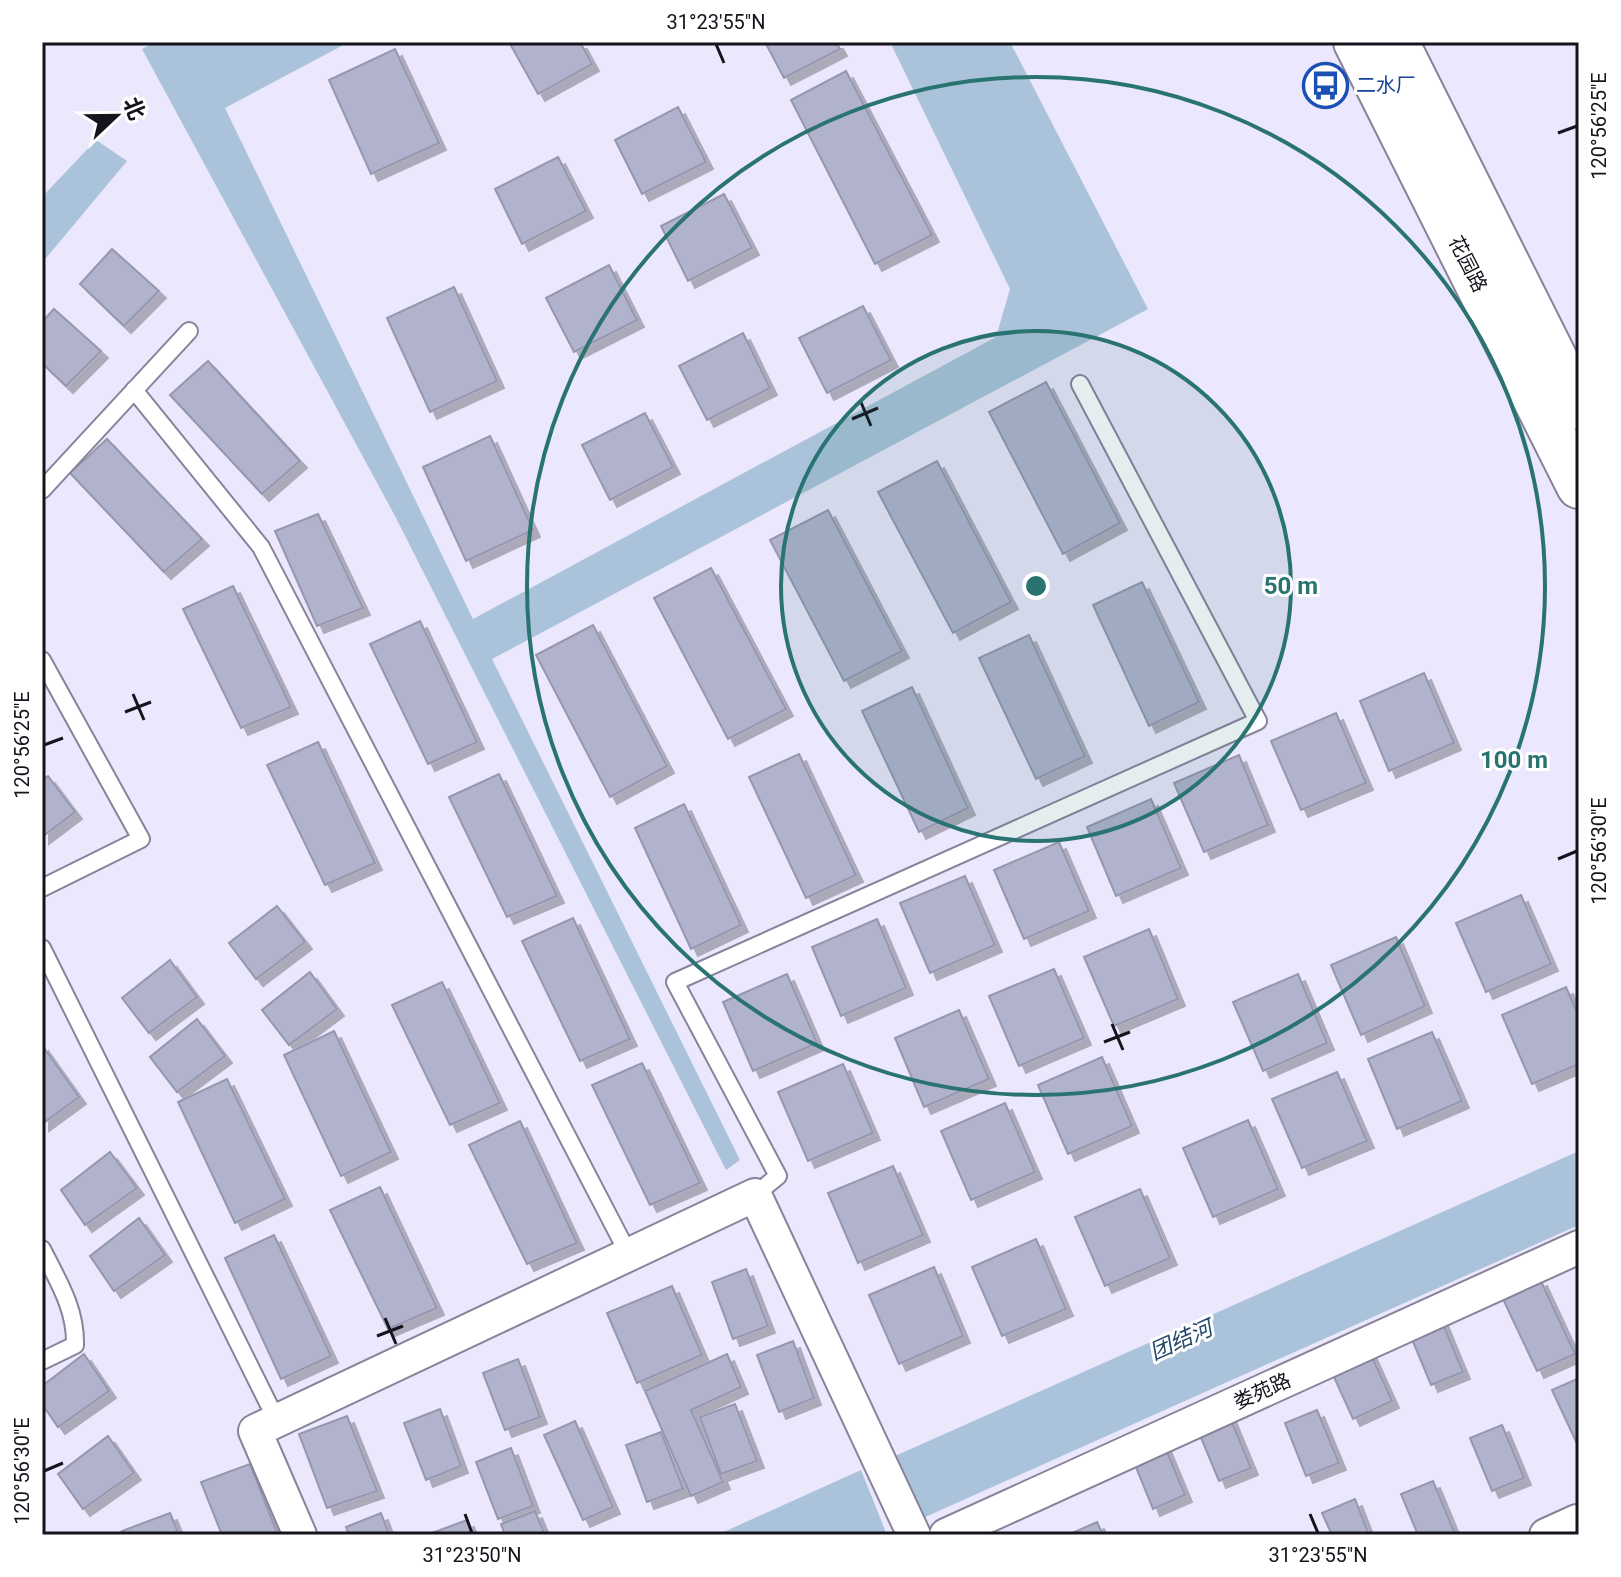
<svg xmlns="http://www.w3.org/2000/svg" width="1621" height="1577" font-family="Roboto,'Noto Sans SC',sans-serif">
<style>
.water{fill:#abc3da}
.building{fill:#b1b2cc;stroke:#9596af;stroke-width:2;filter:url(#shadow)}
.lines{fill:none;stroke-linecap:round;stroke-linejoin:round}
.service-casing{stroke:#88839b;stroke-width:20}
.minor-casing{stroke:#88839b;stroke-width:36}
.secondary-casing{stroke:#88839b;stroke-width:48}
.service{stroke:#fff;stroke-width:16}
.minor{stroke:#fff;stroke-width:32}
.secondary{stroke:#fff;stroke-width:44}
.ticks{fill:none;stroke:#15131c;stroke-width:3}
.ring{fill:none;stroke:#297370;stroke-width:4}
.labels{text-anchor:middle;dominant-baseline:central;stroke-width:6;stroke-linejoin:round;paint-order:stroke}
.transit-label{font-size:20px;fill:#164399;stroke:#fff;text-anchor:start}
.street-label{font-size:20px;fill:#15131c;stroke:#fff}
.water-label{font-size:22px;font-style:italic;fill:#24496b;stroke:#fff}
.centre{fill:#297370;stroke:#fff;stroke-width:4}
.ring-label{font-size:24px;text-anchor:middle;font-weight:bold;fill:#297370;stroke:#fff;stroke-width:6;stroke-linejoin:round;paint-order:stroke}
.neatline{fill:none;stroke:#15131c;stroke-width:3}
.ticks-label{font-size:20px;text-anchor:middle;fill:#15131c}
</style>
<defs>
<filter id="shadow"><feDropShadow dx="7" dy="7" stdDeviation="0" flood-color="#0004"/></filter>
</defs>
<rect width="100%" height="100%" fill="#ebe7fc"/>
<g class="water">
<path d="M155 42H349L225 108 473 619 996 337 1010 289 890 42H1010L1148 309 492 659 740 1160 726 1170 395 516 142 49Z"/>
<path d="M96 140 127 161 42 263V197Z"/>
<path d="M1579 1151V1225L923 1518 895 1456Z"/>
<path d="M861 1470 887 1535H717Z"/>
</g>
<g class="building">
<path d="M509 42H580L592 64 538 94Z"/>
<path d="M765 42H836L840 49 784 78Z"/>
<path d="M395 49 439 143 371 174 329 80Z"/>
<path d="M846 71 932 235 875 264 791 100Z"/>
<path d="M678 107 706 162 642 194 615 140Z"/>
<path d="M558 157 586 211 522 244 495 189Z"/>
<path d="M724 194 752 248 688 281 661 226Z"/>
<path d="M112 249 159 291 124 326 80 284Z"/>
<path d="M609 265 637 320 574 352 546 298Z"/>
<path d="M454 287 497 381 430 412 387 318Z"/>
<path d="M863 306 891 360 827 393 799 338Z"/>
<path d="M54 309 101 351 66 386 42 363V322Z"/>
<path d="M743 333 770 388 707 420 679 366Z"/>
<path d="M208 361 300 461 262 494 170 395Z"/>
<path d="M1046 382 1120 523 1063 554 989 412Z"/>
<path d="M645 413 673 467 610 500 582 445Z"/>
<path d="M490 436 533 530 466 561 423 467Z"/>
<path d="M107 439 202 539 164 572 70 473Z"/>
<path d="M937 461 1011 602 953 633 878 492Z"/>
<path d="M828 510 902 651 844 681 770 540Z"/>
<path d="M318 514 363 608 317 626 275 531Z"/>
<path d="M711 568 786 709 728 739 654 598Z"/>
<path d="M1142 582 1199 702 1149 726 1093 605Z"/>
<path d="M233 586 291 707 241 728 183 609Z"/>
<path d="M420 621 477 742 428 764 370 644Z"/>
<path d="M593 625 667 766 610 797 536 655Z"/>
<path d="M1029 635 1085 756 1036 779 979 658Z"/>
<path d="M1424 673 1454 743 1389 771 1360 701Z"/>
<path d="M912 687 968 808 919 832 862 711Z"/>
<path d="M1336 713 1366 783 1301 810 1271 741Z"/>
<path d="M318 742 375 863 325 885 267 765Z"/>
<path d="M799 754 856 875 806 898 749 777Z"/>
<path d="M1239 755 1268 825 1204 852 1174 783Z"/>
<path d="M499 774 557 896 507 917 449 797Z"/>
<path d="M48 776 75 812 42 837V780Z"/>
<path d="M1151 799 1181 868 1116 896 1087 827Z"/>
<path d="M684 804 741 925 691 949 635 828Z"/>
<path d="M1059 842 1089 911 1024 939 994 870Z"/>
<path d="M965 876 995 945 930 973 900 903Z"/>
<path d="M1521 895 1551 964 1486 992 1456 923Z"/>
<path d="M277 906 305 942 256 979 229 943Z"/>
<path d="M573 918 630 1039 580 1061 522 941Z"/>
<path d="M877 919 906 988 841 1016 812 947Z"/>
<path d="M1149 929 1178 999 1114 1026 1084 957Z"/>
<path d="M1396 937 1425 1006 1361 1035 1331 965Z"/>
<path d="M170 960 197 997 149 1033 122 998Z"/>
<path d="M1054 969 1084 1038 1019 1066 989 996Z"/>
<path d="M310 972 337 1009 289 1045 262 1010Z"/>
<path d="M787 974 817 1043 753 1071 723 1002Z"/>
<path d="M1298 974 1327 1043 1263 1071 1233 1002Z"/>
<path d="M442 982 500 1103 450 1125 392 1005Z"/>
<path d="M1566 987 1579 1017V1064L1532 1084 1502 1015Z"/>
<path d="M959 1010 989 1079 924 1107 895 1038Z"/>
<path d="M197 1019 225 1056 177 1092 150 1057Z"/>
<path d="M334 1031 391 1152 341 1176 284 1055Z"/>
<path d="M1432 1032 1462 1101 1397 1129 1368 1059Z"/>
<path d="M42 1045 79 1097 42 1124Z"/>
<path d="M1102 1057 1132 1126 1068 1154 1038 1085Z"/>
<path d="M642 1063 700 1183 650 1205 592 1085Z"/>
<path d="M843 1064 873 1133 808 1161 778 1092Z"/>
<path d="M1337 1072 1367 1141 1302 1168 1272 1099Z"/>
<path d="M227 1079 285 1199 235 1223 178 1102Z"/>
<path d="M1005 1103 1035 1172 971 1200 941 1131Z"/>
<path d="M1248 1120 1278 1189 1213 1217 1183 1148Z"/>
<path d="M520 1121 577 1243 527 1264 469 1145Z"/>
<path d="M110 1152 137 1188 85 1225 61 1190Z"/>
<path d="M893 1166 923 1235 858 1263 828 1193Z"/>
<path d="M380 1187 437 1308 388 1329 330 1210Z"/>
<path d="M1140 1189 1170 1258 1105 1286 1075 1217Z"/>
<path d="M139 1218 165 1255 114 1291 90 1256Z"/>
<path d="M274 1235 331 1356 281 1379 225 1258Z"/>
<path d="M1036 1239 1066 1309 1002 1336 972 1267Z"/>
<path d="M934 1267 963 1336 899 1364 869 1295Z"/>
<path d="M746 1269 768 1326 733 1339 712 1282Z"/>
<path d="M1540 1279 1575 1354 1537 1371 1502 1297Z"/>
<path d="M672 1286 702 1355 637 1383 607 1313Z"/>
<path d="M1441 1319 1463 1372 1431 1385 1409 1332Z"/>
<path d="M793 1341 814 1398 779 1412 757 1355Z"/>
<path d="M1368 1348 1392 1401 1353 1419 1329 1366Z"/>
<path d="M84 1354 109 1391 58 1427 42 1404V1386Z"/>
<path d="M727 1354 741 1387 691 1410 723 1482 691 1496 645 1391Z"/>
<path d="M518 1359 540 1417 505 1430 483 1373Z"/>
<path d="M1579 1378V1448L1552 1390Z"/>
<path d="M735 1404 757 1461 721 1474 700 1417Z"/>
<path d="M440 1409 461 1466 426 1480 404 1423Z"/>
<path d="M1317 1410 1339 1463 1306 1476 1285 1423Z"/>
<path d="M1229 1415 1251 1468 1219 1481 1197 1428Z"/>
<path d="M347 1416 377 1491 327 1508 299 1434Z"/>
<path d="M575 1421 613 1507 583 1520 544 1435Z"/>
<path d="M1502 1425 1524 1478 1492 1491 1470 1438Z"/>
<path d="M661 1432 683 1489 647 1502 626 1445Z"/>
<path d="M108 1436 134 1473 83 1509 58 1474Z"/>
<path d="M1163 1442 1185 1495 1153 1509 1131 1455Z"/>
<path d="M511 1448 533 1506 498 1519 476 1462Z"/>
<path d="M250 1464 278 1535H222L201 1482Z"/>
<path d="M1433 1481 1455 1534 1452 1535H1418L1401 1494Z"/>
<path d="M1355 1499 1369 1535H1332L1322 1513Z"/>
<path d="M535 1511 545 1535H505L501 1524Z"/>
<path d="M170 1513 179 1535H124L122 1531Z"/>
<path d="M381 1513 389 1535H349L346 1527Z"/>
<path d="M467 1520 473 1535H432V1533Z"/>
<path d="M1097 1522 1103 1535H1068Z"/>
</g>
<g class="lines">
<defs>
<g id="service">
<path d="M134 390 261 547 629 1255"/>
<path d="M42 490 189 331"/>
<path d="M42 660 141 839 42 888"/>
<path d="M42 948 277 1421"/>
<path d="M755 1195 778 1176 675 982 1258 721 1080 384"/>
<path d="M42 1249C58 1281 76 1309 75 1345L42 1361"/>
</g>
<g id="minor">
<path d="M300 1535 255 1431 755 1195 914 1535"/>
<path d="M946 1535 1579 1247"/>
<path d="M1546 1535 1577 1521"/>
</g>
<g id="secondary">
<path d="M1356 42 1579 486"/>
<path d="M1396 42 1579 407"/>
</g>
</defs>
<use href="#service" class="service-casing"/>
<use href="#minor" class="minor-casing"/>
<use href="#secondary" class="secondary-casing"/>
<use href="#service" class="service"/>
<use href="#minor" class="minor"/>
<use href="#secondary" class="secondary"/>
</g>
<path class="ticks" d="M716 44 724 63M1558 133 1577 126M860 400 871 426M852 419 878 408M133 694 144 720M125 712 151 702M44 745 63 738M1558 859 1577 851M1112 1024 1123 1050M1104 1042 1130 1032M385 1318 396 1344M377 1336 403 1326M44 1471 63 1463M465 1514 472 1533M1310 1514 1318 1533"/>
<circle cx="1036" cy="586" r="255" fill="#297370" fill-opacity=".12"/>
<g class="ring">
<circle cx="1036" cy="586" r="255"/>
<circle cx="1036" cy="586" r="509"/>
</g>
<defs>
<symbol id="bus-ring" viewBox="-11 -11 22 22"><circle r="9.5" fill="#fff" stroke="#1a4fb4" stroke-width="1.5"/><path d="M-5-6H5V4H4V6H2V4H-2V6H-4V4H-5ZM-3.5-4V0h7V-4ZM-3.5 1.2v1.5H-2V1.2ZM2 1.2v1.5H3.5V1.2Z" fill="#1a4fb4"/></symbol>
</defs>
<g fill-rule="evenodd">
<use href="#bus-ring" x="1300" y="60" width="51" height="51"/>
</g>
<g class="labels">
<g class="transit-label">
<text x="1356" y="85">二水厂</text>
</g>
<g class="street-label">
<text transform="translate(1468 264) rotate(63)">花园路</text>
<text transform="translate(1262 1391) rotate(-24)">娄苑路</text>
</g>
<g class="water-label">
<text transform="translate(1181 1340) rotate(-24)">团结河</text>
</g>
</g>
<circle cx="1036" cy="586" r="12" class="centre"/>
<g class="ring-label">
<text x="1291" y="594">50 m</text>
<text x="1514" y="768">100 m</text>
</g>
<rect width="1621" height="1577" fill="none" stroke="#ffffff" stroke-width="88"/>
<g transform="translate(116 116) rotate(68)" stroke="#ffffff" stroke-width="6" paint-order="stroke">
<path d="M0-6L14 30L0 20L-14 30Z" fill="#15131c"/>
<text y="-12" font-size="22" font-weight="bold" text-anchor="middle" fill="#15131c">北</text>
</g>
<rect x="44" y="44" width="1533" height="1489" class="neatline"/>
<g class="ticks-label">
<text x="716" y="29">31°23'55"N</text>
<text transform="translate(1599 126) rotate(-90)" y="7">120°56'25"E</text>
<text transform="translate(22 745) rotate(-90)" y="7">120°56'25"E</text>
<text transform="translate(1599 851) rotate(-90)" y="7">120°56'30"E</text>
<text transform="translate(22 1471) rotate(-90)" y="7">120°56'30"E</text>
<text x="472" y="1562">31°23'50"N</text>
<text x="1318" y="1562">31°23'55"N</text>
</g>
</svg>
